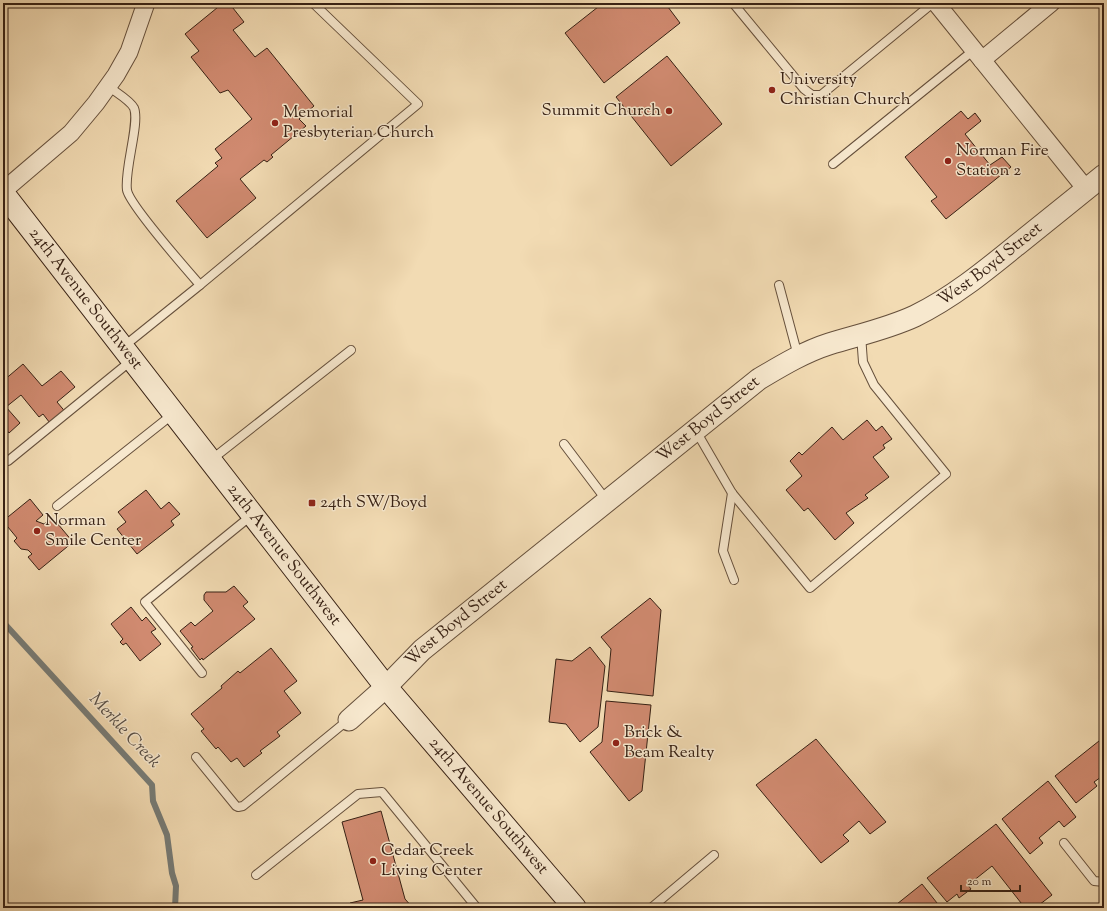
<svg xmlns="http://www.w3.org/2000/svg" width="1107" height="911" font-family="'Sorts Mill Goudy',serif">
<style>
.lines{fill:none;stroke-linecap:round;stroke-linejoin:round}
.stream{stroke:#777c77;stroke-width:6}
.building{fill:#d08a70;stroke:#372114}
.service-casing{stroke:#66503c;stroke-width:10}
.minor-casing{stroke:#66503c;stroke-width:19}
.tertiary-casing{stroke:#66503c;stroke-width:23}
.secondary-casing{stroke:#372114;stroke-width:24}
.service{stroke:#f7e8ce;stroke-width:8}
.minor{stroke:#f7e8ce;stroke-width:17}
.tertiary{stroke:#f7e8ce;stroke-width:21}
.secondary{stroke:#f7e8ce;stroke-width:22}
.poi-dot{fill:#8f2418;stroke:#f7e8ce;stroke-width:1.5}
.labels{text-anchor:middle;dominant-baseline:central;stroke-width:3;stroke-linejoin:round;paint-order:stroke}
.poi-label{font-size:17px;fill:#372114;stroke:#f7e8ce;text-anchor:start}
.street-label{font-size:17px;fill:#372114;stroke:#f7e8ce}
.water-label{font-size:18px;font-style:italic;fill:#574e46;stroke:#f7e8ce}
</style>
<rect width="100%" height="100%" fill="#f2dbb3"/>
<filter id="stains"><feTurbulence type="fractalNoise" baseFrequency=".005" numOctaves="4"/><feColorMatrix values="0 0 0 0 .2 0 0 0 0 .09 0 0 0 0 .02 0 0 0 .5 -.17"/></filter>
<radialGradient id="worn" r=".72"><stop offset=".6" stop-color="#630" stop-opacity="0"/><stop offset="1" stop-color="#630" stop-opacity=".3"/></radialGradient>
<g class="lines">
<path class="stream" d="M3 622 152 785 153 801 167 835 172 873 176 886 175 908"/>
</g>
<g class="building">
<path d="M223 3H229L244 22 233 30 255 57 267 48 314 106 299 119 306 126 271 155 273 157 267 162 264 160 240 179 256 198 207 238 176 201 218 166 215 163 222 158 215 149 252 119 228 90 220 93 191 57 199 51 185 34Z"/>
<path d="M603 3H665L680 23 604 83 565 33Z"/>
<path d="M667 56 722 124 671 166 616 97Z"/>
<path d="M961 111 968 119 975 113 981 121 965 134 990 165 1002 157 1011 167 946 219 931 201 937 197 905 157Z"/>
<path d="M23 364 42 386 61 371 75 387 57 402 68 415 53 427 43 414 39 417 21 395 6 407 20 423 9 433 3 425V381Z"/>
<path d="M867 420 876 431 882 426 892 439 883 445 885 448 873 457 889 477 865 495 868 498 846 513 854 523 835 540 808 508 804 511 786 490 802 476 790 461 799 452 802 455 832 427 843 440Z"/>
<path d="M146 490 161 509 169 502 180 514 171 521 174 525 137 554 117 529 126 522 118 512Z"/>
<path d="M30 499 43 515 36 521 44 524 52 517 73 542 39 570 28 557 32 554 28 550 21 549 14 541 17 538 3 521Z"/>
<path d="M234 586 248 602 243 606 255 619 203 660 202 658 200 660 191 648 193 647 180 631 191 622 195 626 213 611 204 600V595L206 592H226Z"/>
<path d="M650 598 661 610 653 696 607 691 611 649 601 637Z"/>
<path d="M131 607 142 621 146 617 156 629 151 632 161 644 140 661 126 643 123 645 120 642 123 639 111 624Z"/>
<path d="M590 647 605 666 598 727 580 742 566 724 549 722 556 659 572 661Z"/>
<path d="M271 648 297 681 284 691 301 713 277 732 280 736 260 751 262 753 244 767 237 758 231 762 218 747 216 749 201 731 204 729 191 714 222 688 221 686 238 671 240 673Z"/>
<path d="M606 701 651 705 642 791 629 801 590 752 602 742Z"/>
<path d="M1104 737V775L1094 782 1097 786 1076 803 1055 776Z"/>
<path d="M816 739 886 822 870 834 859 821 843 835 849 841 821 863 756 785Z"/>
<path d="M1048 781 1076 817 1064 827 1059 821 1039 838 1043 843 1030 854 1002 819Z"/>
<path d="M381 811 405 899 413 908H352L350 903 363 900 342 822Z"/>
<path d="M996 824 1052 895 1035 908H1025L992 866 968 885 971 889 959 898 957 894 947 902 927 878Z"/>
<path d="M922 884 941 908H892Z"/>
</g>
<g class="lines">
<defs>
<g id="service">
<path d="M733 3 804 89 812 95H821L933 3"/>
<path d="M108 86C115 92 130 100 134 108 140 123 124 170 127 190 129 204 187 270 200 285L418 104 313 3"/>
<path d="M833 164 974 50"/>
<path d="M779 285 798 356"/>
<path d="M123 347 200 285"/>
<path d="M696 431 732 493 810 588 946 474 874 385 863 362 861 335"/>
<path d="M564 444 607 501"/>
<path d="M211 460 351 350"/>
<path d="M8 461 132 360"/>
<path d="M732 493 723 551 734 580"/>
<path d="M57 506 173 414"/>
<path d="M202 673 145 602 252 515"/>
<path d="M196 757 236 806 238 807 243 806 348 720"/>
<path d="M1064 843 1094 881 1104 882"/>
<path d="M256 875 358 794 382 792 477 908"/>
<path d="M651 908 714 855"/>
</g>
<g id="minor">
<path d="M936 3 1086 189"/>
<path d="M982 60 1051 3"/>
<path d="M3 191 71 133 96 103 116 75 129 52 146 3"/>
</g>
<g id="tertiary">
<path id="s1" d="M349 720 386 687 422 650 759 379C781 366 804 352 829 344 858 335 887 329 915 316 952 298 985 271 1017 245 1046 222 1075 198 1104 175"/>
</g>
<g id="secondary">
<path id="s2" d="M3 193 386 687 575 908"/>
</g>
</defs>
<use href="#service" class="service-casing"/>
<use href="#minor" class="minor-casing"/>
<use href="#tertiary" class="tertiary-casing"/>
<use href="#secondary" class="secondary-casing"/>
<use href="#service" class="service"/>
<use href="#minor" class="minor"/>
<use href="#tertiary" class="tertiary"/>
<use href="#secondary" class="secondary"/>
</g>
<g class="poi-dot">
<circle cx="772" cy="90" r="4"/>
<circle cx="669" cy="111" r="4"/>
<circle cx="275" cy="123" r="4"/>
<circle cx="948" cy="161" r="4"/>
<rect x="308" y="499" width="8" height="8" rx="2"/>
<circle cx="37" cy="531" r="4"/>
<circle cx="616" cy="743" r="4"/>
<circle cx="373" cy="861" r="4"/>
</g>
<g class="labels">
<g class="poi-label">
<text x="780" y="80">University<tspan x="780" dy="20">Christian Church</tspan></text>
<text x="661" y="111" text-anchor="end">Summit Church</text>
<text x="283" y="113">Memorial<tspan x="283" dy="20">Presbyterian Church</tspan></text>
<text x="956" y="151">Norman Fire<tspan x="956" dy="20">Station 2</tspan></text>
<text x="320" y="503">24th SW/Boyd</text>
<text x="45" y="521">Norman<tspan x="45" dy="20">Smile Center</tspan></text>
<text x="624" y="733">Brick &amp;<tspan x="624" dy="20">Beam Realty</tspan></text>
<text x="381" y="851">Cedar Creek<tspan x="381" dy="20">Living Center</tspan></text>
</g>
<g class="street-label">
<text stroke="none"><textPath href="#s1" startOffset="794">West Boyd Street</textPath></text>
<text stroke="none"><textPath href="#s2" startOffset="134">24th Avenue Southwest</textPath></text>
<text stroke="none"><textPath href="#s1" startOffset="469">West Boyd Street</textPath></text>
<text stroke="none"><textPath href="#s2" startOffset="458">24th Avenue Southwest</textPath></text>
<text stroke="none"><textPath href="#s1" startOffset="145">West Boyd Street</textPath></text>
<text stroke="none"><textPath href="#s2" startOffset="782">24th Avenue Southwest</textPath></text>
</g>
<g class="water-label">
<text transform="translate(124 731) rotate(47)">Merkle Creek</text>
</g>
</g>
<rect width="1107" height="911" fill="none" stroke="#f2dbb3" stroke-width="16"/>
<rect x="4" y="4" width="1099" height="903" fill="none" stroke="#372114" stroke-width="2"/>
<rect x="8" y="8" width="1091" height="895" fill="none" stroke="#372114"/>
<path d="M961 885v6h59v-6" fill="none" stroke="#372114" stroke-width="2"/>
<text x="967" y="885" font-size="12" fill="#372114" stroke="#f7e8ce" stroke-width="3" paint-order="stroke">20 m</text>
<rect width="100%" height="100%" filter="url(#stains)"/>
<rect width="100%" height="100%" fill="url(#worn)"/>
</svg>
